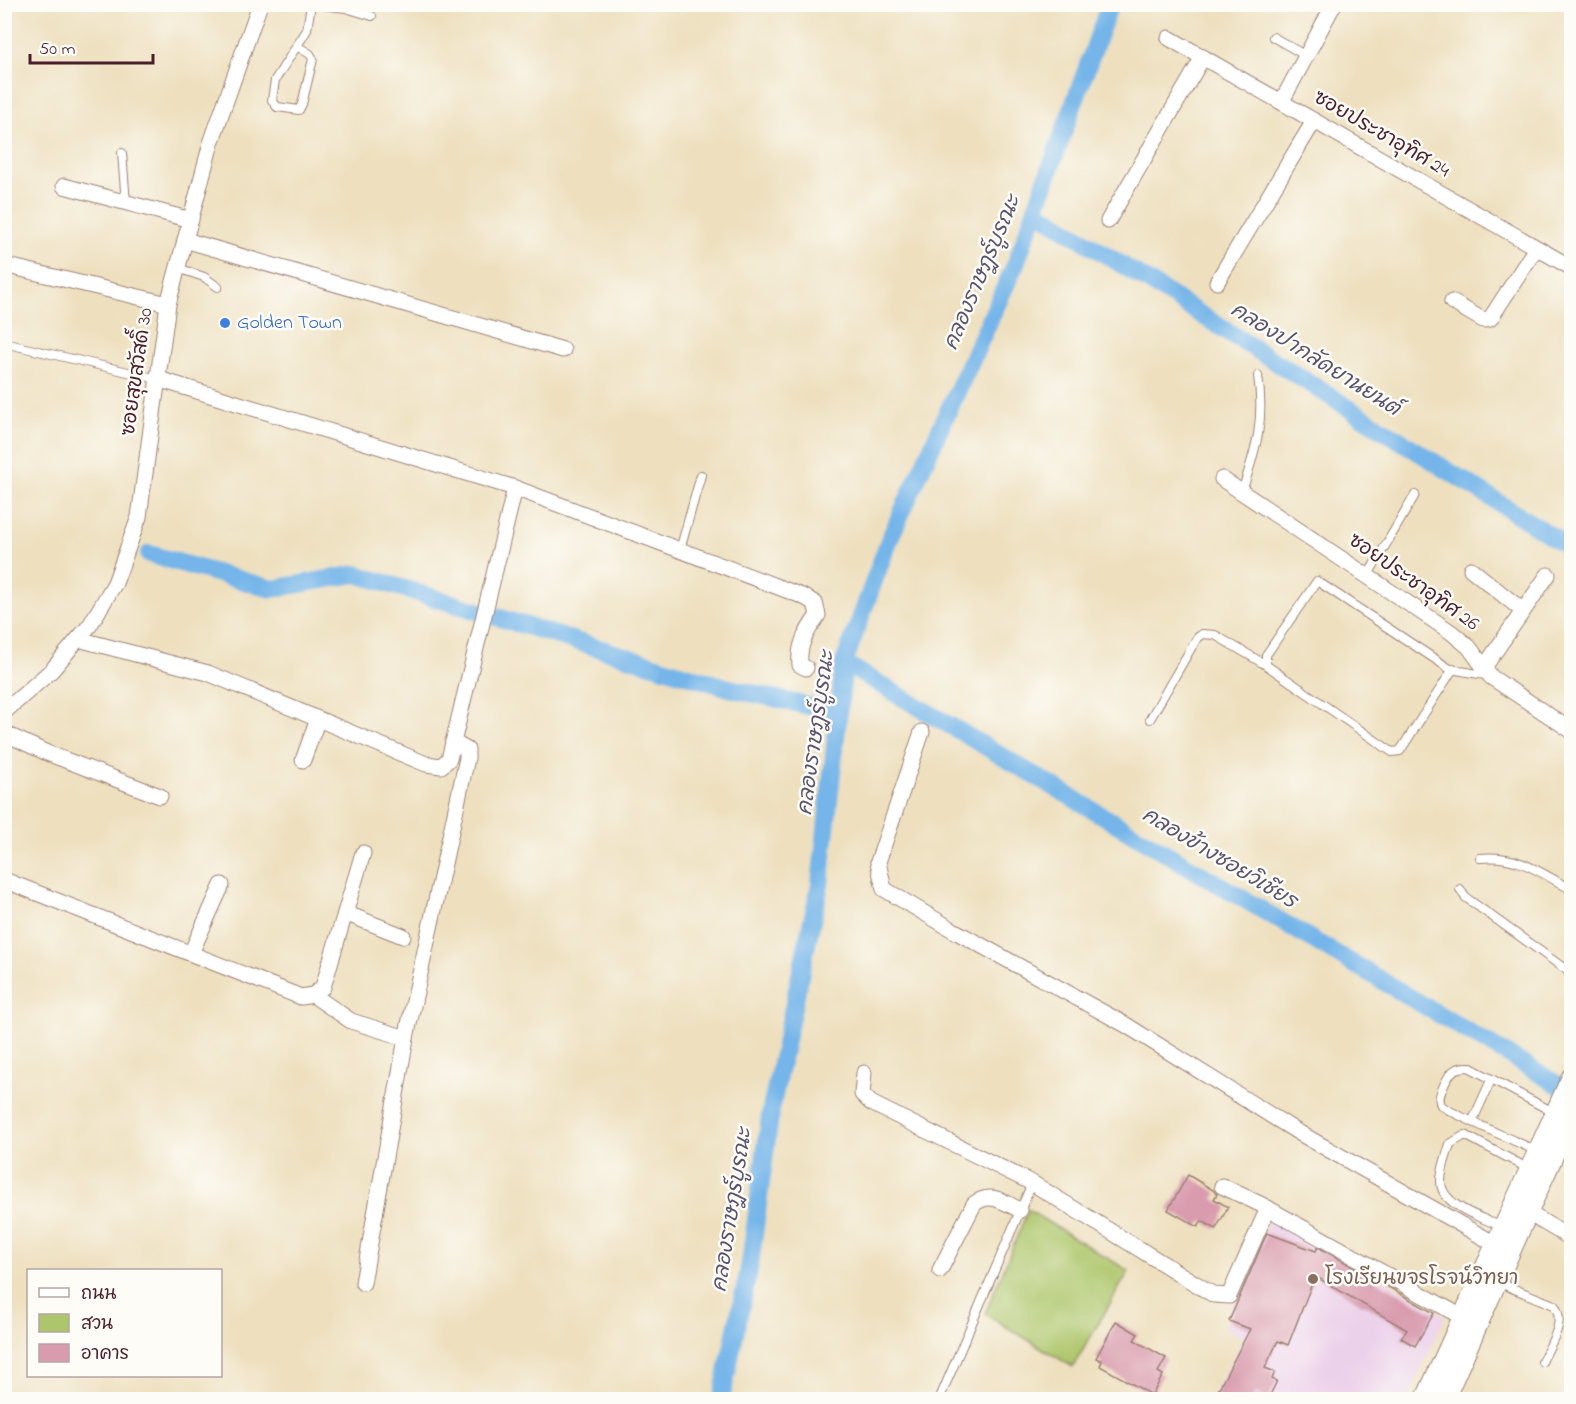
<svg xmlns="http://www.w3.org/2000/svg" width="1576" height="1404" font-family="'Indie Flower','Playpen Sans Thai',sans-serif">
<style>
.built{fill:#ecd1ea}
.green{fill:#adc66b;stroke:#7c724b;stroke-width:1.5}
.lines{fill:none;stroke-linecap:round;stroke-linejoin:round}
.canal{stroke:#75b5e9;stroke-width:18}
.building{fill:#d99bae}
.service-casing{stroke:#9c8075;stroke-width:10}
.minor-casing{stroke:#9c8075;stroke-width:17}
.secondary-casing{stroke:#9c8075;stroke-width:23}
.service{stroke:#fff;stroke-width:8}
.minor{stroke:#fff;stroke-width:15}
.secondary{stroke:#fff;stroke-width:21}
.shop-dot{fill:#3f7fe0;stroke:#fdfcf7;stroke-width:2}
.education-dot{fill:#8d6e63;stroke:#fdfcf7;stroke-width:2}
.labels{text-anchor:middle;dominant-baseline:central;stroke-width:5;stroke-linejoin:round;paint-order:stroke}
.street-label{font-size:20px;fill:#4a1f2b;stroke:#fdfcf7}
.shop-label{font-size:20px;fill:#366cbe;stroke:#fdfcf7;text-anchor:start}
.education-label{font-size:20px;fill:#785e54;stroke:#fdfcf7;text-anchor:start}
.water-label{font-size:21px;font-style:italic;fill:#59546e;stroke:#fdfcf7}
</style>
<rect width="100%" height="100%" fill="#fdfcf7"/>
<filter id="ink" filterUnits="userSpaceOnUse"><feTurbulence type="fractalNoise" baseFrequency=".0167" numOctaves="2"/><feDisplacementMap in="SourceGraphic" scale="12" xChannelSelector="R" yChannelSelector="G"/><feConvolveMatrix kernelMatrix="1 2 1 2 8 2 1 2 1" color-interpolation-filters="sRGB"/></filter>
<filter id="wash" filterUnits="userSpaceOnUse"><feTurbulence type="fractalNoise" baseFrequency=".008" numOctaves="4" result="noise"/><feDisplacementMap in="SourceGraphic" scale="24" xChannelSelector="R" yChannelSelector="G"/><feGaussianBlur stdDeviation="1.35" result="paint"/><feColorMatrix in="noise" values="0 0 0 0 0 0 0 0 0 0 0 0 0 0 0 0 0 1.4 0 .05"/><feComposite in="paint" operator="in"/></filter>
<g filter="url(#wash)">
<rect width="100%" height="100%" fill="#eee0bf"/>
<path class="built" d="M1270 1217 1320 1243 1445 1316 1408 1399 1210 1400 1244 1338 1224 1327Z"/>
<path class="green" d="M1028 1210 1129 1271 1073 1367 985 1314Z"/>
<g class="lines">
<g class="canal">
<path d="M1035 210 1572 549"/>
<path d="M149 554 272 589 356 574 729 688 839 713"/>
<path d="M844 663 1572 1093"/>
<path d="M721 1400 750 1264 771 1109 820 884 844 663 889 540 1016 263 1110 4"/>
</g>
</g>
<g id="blocks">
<g class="building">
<path d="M1188 1175 1213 1190 1217 1194 1214 1199 1228 1207 1216 1229 1202 1221 1198 1227 1168 1210Z"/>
<path d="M1267 1233 1316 1251 1318 1247 1434 1313 1415 1346 1401 1338 1407 1330 1315 1276 1288 1345 1278 1341 1265 1368 1275 1372 1272 1379 1277 1381 1268 1399 1255 1393 1251 1400H1213L1250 1329 1229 1321Z"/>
<path d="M1116 1321 1138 1334 1134 1340 1166 1358 1158 1372 1163 1375 1152 1395 1100 1366 1102 1361 1096 1358Z"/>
</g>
</g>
</g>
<g filter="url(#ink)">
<use href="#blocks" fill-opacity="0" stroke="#9c8075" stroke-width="1.5"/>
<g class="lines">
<defs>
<g id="service">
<path d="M314 4 346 8 372 16"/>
<path d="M1273 37 1306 56"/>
<path d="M297 46 310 54 313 59 302 104 299 110 277 107 272 100 275 80 307 30 311 4"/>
<path d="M122 153 126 203"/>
<path d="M178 268 204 277 218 287"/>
<path d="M4 343 158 379"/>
<path d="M1242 492C1256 448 1265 422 1258 376"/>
<path d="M680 550 701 475"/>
<path d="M1368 575 1415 495"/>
<path d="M1453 669 1400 751 1392 752 1266 665V655L1317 581 1450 669C1463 671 1476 674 1490 676"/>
<path d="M1150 719 1197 638 1202 634 1215 635 1266 665"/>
<path d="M1480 858C1517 854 1540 872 1572 890"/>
<path d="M1460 889 1465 897 1572 974"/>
<path d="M1473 1120 1491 1080"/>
<path d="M1537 1151C1524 1145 1445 1111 1441 1105 1437 1098 1442 1090 1445 1083 1451 1071 1455 1067 1469 1067L1553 1112"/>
<path d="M1502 1227C1484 1218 1440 1206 1441 1181 1441 1169 1447 1155 1450 1144L1465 1135 1529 1169"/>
<path d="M1497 1282 1554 1305C1567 1322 1550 1344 1542 1362"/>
<path d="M939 1400 1032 1183"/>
</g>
<g id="minor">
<path d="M1571 4 1572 5"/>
<path d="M1169 38 1572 268"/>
<path d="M1282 101 1334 4"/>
<path d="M64 186 191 220"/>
<path d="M1108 221 1203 57"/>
<path d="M185 240 563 350"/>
<path d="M4 265 168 304"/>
<path d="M1217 282 1314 121"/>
<path d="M1452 302 1483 320 1490 319 1536 248"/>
<path d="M158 379 515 488 802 596 815 603 818 615C807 631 798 644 800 665L806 668"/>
<path d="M1222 479 1451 632 1469 647 1491 677 1572 731"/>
<path d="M1471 569 1523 611"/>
<path d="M78 639 208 673 426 764 441 766 449 759 515 488"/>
<path d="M1485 666 1548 575"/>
<path d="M4 712 52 670 90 625 115 583 139 517 168 304 211 143 260 4"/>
<path d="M922 732 878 862 884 889 953 930 1126 1025 1296 1131 1495 1244"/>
<path d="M4 733 47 753 160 796"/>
<path d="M303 760 318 719"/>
<path d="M4 880 301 997 313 995 323 987 363 853"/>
<path d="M345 913 403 936"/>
<path d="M191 953 222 885"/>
<path d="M313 995 351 1021 406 1038"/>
<path d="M864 1073 862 1094 871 1103 1032 1183 1214 1295 1229 1296 1268 1208"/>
<path d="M1222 1186 1262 1205 1462 1317"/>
<path d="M1520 1208 1572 1239"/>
<path d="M940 1270 974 1204C991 1191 1003 1202 1020 1210"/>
<path d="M363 1283 406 1038 467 758V750L453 742"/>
</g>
<g id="secondary">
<path d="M1426 1400 1572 1078"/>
<path d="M1443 1400 1572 1112"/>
</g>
</defs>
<use href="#service" class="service-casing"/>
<use href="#minor" class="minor-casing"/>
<use href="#secondary" class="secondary-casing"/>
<use href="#service" class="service"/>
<use href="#minor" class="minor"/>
<use href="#secondary" class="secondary"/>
</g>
</g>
<circle class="shop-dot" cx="225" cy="323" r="6"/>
<circle class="education-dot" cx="1313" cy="1279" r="6"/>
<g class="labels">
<g class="street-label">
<text transform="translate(1381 135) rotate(30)">ซอยประชาอุทิศ 24</text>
<text transform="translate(138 372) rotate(-82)">ซอยสุขสวัสดิ์ 30</text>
<text transform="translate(1413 583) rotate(35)">ซอยประชาอุทิศ 26</text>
</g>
<g class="shop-label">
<text x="237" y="323">Golden Town</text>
</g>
<g class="education-label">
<text x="1325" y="1279">โรงเรียนขจรโรจน์วิทยา</text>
</g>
<g class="water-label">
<text transform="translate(983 273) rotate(-67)">คลองราษฎร์บูรณะ</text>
<text transform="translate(1315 360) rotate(32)">คลองปากลัดยานยนต์</text>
<text transform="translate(817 733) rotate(-82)">คลองราษฎร์บูรณะ</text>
<text transform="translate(1219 859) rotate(31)">คลองข้างซอยวิเชียร</text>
<text transform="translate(733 1210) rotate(-81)">คลองราษฎร์บูรณะ</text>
</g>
</g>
<rect width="1576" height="1404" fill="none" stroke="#fdfcf7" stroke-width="24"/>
<rect x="27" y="1269" width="195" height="108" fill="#fdfcf7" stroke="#b5a4a5" stroke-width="1.5"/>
<rect x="39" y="1288" width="30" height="9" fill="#ffffff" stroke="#b5a4a5" stroke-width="1.5"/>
<text x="81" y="1299" font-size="18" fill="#4a1f2b">ถนน</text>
<rect x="39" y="1314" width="30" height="18" fill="#adc66b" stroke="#b5a4a5" stroke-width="1.5"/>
<text x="81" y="1329" font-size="18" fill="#4a1f2b">สวน</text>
<rect x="39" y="1344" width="30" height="18" fill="#d99bae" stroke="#b5a4a5" stroke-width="1.5"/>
<text x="81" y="1359" font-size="18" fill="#4a1f2b">อาคาร</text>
<path d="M30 54v9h123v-9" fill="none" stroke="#4a1f2b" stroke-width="3"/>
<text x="39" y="54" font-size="18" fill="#4a1f2b" stroke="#fdfcf7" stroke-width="4.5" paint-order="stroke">50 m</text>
</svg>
